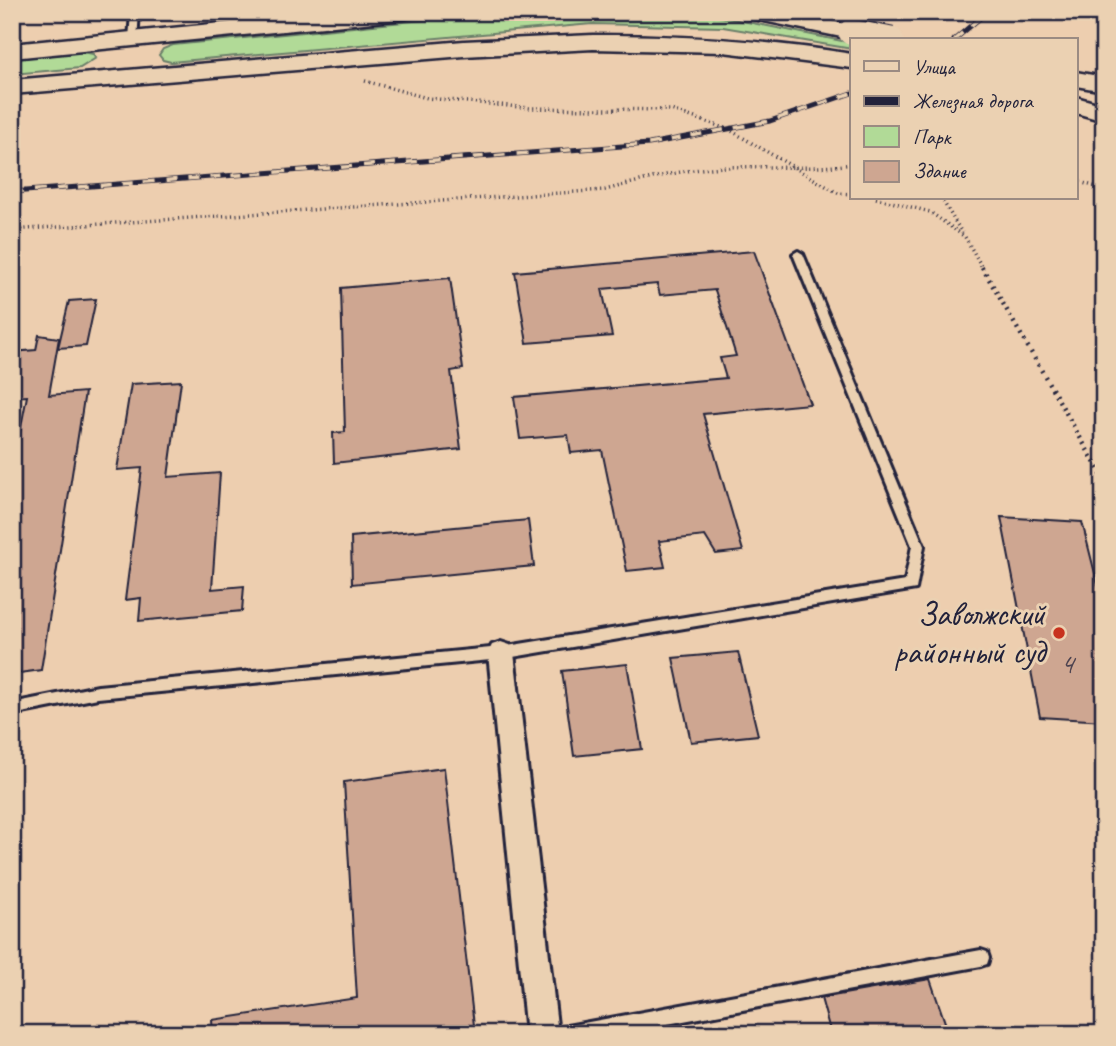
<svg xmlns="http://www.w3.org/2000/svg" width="1116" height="1046" font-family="Caveat,sans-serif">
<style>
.green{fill:#b1da97;stroke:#6a7e69;stroke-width:2}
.building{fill:#cea691;stroke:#22223b;stroke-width:2}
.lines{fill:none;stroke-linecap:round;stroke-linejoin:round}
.service-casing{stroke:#22223b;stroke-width:6}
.minor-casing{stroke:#22223b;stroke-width:6}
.secondary-casing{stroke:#22223b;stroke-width:5}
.path-far1{stroke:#22223b;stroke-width:3.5;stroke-dasharray:1 3.5;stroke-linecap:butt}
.path{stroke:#22223b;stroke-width:4.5;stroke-dasharray:2 5;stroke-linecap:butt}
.service{fill:#ebd1b2;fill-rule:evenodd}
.minor{fill:#ebd1b2;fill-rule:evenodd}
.secondary{fill:#ebd1b2;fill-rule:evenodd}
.rail-casing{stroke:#22223b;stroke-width:5}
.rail{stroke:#ebd1b2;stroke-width:3.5;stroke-dasharray:11;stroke-linecap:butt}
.secondary-bridge-casing{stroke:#22223b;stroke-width:29;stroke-linecap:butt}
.secondary-bridge{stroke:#ebd1b2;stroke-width:25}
.poi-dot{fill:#c8321e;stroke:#ebd1b2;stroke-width:2.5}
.labels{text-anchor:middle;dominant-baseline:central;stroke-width:6;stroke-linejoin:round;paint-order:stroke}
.number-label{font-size:30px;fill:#4d4350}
.poi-label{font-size:33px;fill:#22223b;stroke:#ebd1b2;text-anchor:end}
</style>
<rect width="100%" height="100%" fill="#edceaf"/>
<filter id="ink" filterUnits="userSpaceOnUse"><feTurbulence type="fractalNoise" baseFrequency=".0143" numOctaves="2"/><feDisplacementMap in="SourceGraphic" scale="14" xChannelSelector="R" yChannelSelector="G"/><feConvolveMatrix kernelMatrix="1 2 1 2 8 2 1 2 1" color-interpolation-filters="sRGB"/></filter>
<g filter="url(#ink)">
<g class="green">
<path d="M503 12H698L852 43V49L723 27 592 24 171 62 163 60 159 55 163 49 173 45Z"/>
<path d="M83 52 93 54 96 58 80 68 12 74V59Z"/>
</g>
<g class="building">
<path d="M754 251 810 404 703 414 743 551 716 554 705 536 659 541 665 567 627 571 602 450 571 453 568 435 520 439 514 397 726 378 720 358 736 356 715 290 660 295 657 284 602 289 612 336 527 343 515 272Z"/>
<path d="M450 278 463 369 451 371 461 449 334 463 333 433 345 432 341 288Z"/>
<path d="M96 299 86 346 58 348 69 301Z"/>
<path d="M39 335 59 338 49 395 85 392 41 670 12 674V473L27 396 12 397V352L36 350Z"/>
<path d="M181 381 168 477 220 473 212 589 244 586 242 611 139 621 141 598 125 600 142 468 117 470 131 384Z"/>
<path d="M1001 517 1082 522 1104 609V721L1040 717Z"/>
<path d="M528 520 534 566 352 584 351 537Z"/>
<path d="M738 652 758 735 691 742 673 658Z"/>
<path d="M627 664 642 749 574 756 562 671Z"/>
<path d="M444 768 475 1034H213L212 1020 357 998 344 782Z"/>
<path d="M930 979 949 1034H831L821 998Z"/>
</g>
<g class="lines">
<defs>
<g id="service">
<path d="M131 12H139L137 40 133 42 129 40Z"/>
<path d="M798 251 803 254 924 546 916 589 501 659 98 698 12 715V703L98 686 501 647 905 581 912 546 793 254Z"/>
<path d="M981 950 987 952 989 958 987 964 981 966 613 1034H559L561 1028 567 1026Z"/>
</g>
<path id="minor" d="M501 642 510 645 514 653 558 1034H526L488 653 492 645Z"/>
<g id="secondary">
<path d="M331 12H415L412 17 404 19 12 58V44Z"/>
<path d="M743 12H789L859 27 863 32 859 37 851 39 754 19 746 17Z"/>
<path d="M593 35C681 35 765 40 852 54V68L723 52 593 49 464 56 12 94V80L464 41Z"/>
<path d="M1076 72 1104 77V91L1076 86Z"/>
<path d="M1076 97 1104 105V121L1076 113Z"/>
</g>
</defs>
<use href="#service" class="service-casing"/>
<use href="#minor" class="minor-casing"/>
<use href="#secondary" class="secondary-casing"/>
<g class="path-far1">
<path d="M365 81 427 98 530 108 671 110 728 129 838 193 852 194"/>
<path d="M1076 181 1104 189"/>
<path d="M876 198 930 212 965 237 983 269"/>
<path d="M941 198 962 233"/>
<path d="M12 230 605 190C640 181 675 171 711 168 758 164 805 171 852 164"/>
</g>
<path class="path" d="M982 267 1104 479"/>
<use href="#service" class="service"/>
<use href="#minor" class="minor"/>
<use href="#secondary" class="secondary"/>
<defs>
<g id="rail">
<path d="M954 40 987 12"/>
<path d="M12 192 649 144 770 121 852 93"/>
</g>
</defs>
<use href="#rail" class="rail-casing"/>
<use href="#rail" class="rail"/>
<defs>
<path id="secondary-bridge" d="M851 32 891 40"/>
</defs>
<use href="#secondary-bridge" class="secondary-bridge-casing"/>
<use href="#secondary-bridge" class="secondary-bridge"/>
</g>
</g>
<circle class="poi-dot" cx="1059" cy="633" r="7"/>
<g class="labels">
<g class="number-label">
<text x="1067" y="663">4</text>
</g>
<g class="poi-label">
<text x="1045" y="614">Заволжский<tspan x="1045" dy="38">районный суд</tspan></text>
</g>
</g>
<rect width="1116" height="1046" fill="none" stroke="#ebd1b2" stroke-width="42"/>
<rect x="21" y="21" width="1074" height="1004" fill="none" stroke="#22223b" stroke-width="2.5" filter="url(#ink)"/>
<rect x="850" y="38" width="228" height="161" fill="#ebd1b2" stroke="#9b8b82" stroke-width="2"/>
<rect x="864" y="61" width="35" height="10" fill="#ebd1b2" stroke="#9b8b82" stroke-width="2"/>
<text x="913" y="74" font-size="21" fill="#22223b">Улица</text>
<rect x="864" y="96" width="35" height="10" fill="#22223b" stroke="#9b8b82" stroke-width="2"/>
<text x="913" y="108" font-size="21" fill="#22223b">Железная дорога</text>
<rect x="864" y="126" width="35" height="21" fill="#b1da97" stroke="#9b8b82" stroke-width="2"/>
<text x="913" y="144" font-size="21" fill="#22223b">Парк</text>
<rect x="864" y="161" width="35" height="21" fill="#cea691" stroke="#9b8b82" stroke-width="2"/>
<text x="913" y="178" font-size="21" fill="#22223b">Здание</text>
</svg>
